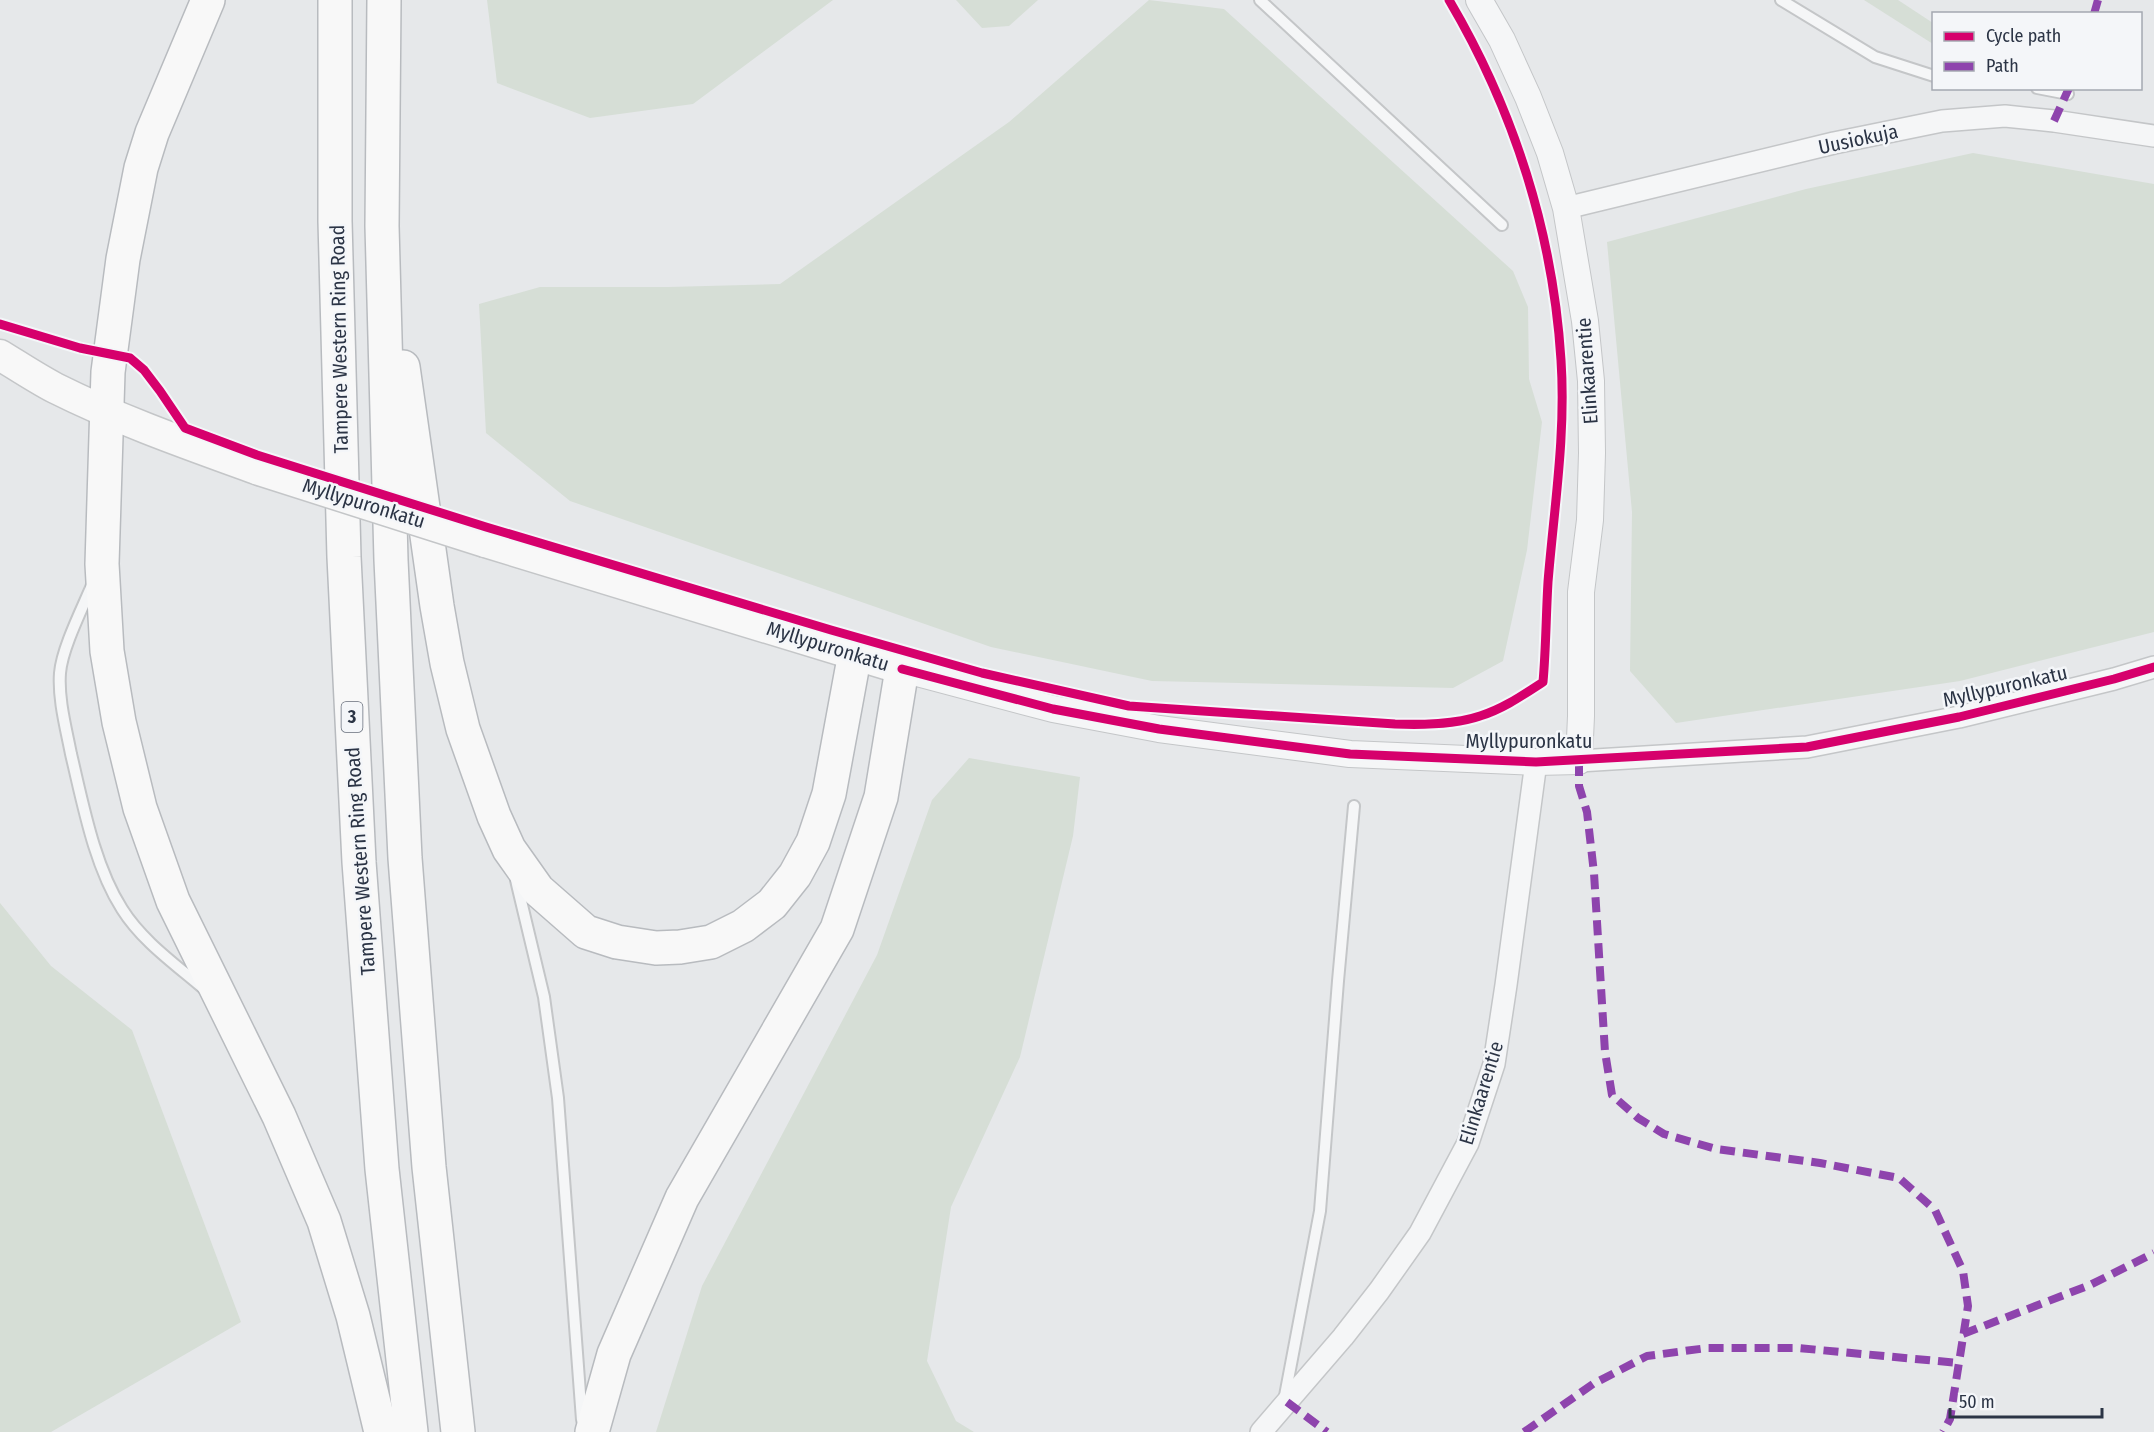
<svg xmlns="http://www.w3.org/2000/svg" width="2154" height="1432" font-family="'Fira Sans Condensed',sans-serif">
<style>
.green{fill:#d6ded6}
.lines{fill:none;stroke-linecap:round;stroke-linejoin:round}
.service-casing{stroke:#c4c6c8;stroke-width:14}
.minor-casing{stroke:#c4c6c8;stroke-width:24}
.tertiary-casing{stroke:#c4c6c8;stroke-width:28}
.secondary-casing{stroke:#c4c6c8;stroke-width:33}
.motorway-casing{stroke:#b8bbbf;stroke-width:36}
.service{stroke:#f5f6f7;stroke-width:10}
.minor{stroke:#f5f6f7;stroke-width:21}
.tertiary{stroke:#f5f6f7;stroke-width:26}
.secondary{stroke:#f8f8f8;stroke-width:30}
.motorway{stroke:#f8f8f8;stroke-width:33}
.secondary-bridge-casing{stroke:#c4c6c8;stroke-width:33;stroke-linecap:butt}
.secondary-bridge{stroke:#f8f8f8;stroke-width:30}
.quiet{stroke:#8e44ad;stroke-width:8;stroke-dasharray:15 8;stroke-linecap:butt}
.cycleway-casing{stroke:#f4f6f9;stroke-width:13}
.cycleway{stroke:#d6006c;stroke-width:9}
.labels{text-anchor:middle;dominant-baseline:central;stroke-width:5;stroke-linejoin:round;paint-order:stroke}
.shield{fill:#f4f6f9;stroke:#676e7b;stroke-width:1.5}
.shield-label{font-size:18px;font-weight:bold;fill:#2b3445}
.street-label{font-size:20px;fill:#2b3445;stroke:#f4f6f9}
</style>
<rect width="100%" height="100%" fill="#e6e8ea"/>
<g class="green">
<path d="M487 0H833L693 104 590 118 497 83Z"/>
<path d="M956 0H1038L1009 26 982 28Z"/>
<path d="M1149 0 1224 9 1513 271 1528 307 1529 379 1542 422 1527 550 1503 661 1453 688 1152 681 991 647 570 501 486 433 479 304 540 287H668L780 284 1009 122Z"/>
<path d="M1864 0H1898L1933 23V44Z"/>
<path d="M1973 153 2154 184V632L1960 681 1676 723 1630 671 1632 512 1607 242 1806 189Z"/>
<path d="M969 758 1080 777 1073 836 1020 1057 951 1207 927 1361 956 1421 974 1432H656L702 1286 877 955 932 800Z"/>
<path d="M0 903 51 966 132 1030 241 1322 51 1432H0Z"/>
</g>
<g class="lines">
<defs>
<g id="service">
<path d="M1260 0 1502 225"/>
<path d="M1781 0 1875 57 1934 76"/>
<path d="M2037 88 2068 94"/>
<path d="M93 583C83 607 62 648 60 673 58 699 66 728 71 754 83 804 94 865 122 909 142 941 175 964 203 988"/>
<path d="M516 880 544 997 558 1098 582 1420"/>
<path d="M1284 1401 1320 1211 1338 981 1354 806"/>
</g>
<g id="minor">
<path d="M1566 208 1834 143 1942 121 2005 116 2054 121 2154 136"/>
<path d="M1579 761 1807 747 1959 717 2114 679 2154 667"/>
<path d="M1261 1432 1343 1337 1379 1291 1420 1233 1468 1143 1494 1064 1506 985 1536 762"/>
</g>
<path id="tertiary" d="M902 669 1053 709 1159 729 1350 754 1536 762 1579 761 1581 716V592L1590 520 1592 453 1591 381 1585 321 1566 208 1550 153 1528 97 1502 40 1479 0"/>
<g id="secondary">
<path d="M0 355C18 366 36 378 55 388 121 421 190 445 259 470"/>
<path d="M485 542 902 669"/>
</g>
<g id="motorway">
<path d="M208 0 152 133 141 168 123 259 108 372 102 564 107 651 119 722 140 808 173 901 279 1116 324 1221 353 1316 381 1432"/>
<path d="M335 0V221L344 557 359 862 382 1169 411 1432"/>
<path d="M384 0 382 226 391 560 405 858 429 1167 458 1432"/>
<path d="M403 367 437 606 447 663 463 729 494 816 509 849 538 890 586 932 617 942 656 948 680 947 711 942 743 926 772 904 795 875 813 842 829 794 855 653"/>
<path d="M592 1432 614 1354 682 1198 837 929 881 797 902 669"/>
</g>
</defs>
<use href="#service" class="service-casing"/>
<use href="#minor" class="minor-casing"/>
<use href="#tertiary" class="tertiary-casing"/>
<use href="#secondary" class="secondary-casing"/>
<use href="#motorway" class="motorway-casing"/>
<use href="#service" class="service"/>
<use href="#minor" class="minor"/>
<use href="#tertiary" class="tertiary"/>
<use href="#secondary" class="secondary"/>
<use href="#motorway" class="motorway"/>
<defs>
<path id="secondary-bridge" d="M259 470 485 542"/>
</defs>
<use href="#secondary-bridge" class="secondary-bridge-casing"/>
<use href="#secondary-bridge" class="secondary-bridge"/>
<g class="quiet">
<path d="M2094 14 2098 0"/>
<path d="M2054 121 2069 88"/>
<path d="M1579 761V786L1587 812 1594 873 1605 1052 1612 1095 1638 1118 1664 1134 1716 1149 1820 1163 1899 1178 1935 1210 1963 1271 1968 1306 1950 1419 1943 1432"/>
<path d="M1963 1334 2090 1285 2154 1253"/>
<path d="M1287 1402 1327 1432"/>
<path d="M1524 1432 1593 1384 1647 1356 1707 1348H1798L1959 1363"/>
</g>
<defs>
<g id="cycleway">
<path d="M0 324 80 348 130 358 144 370 160 391 185 428 257 455 486 527 831 630 982 673 1129 706 1395 724C1420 725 1457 724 1480 716 1503 709 1523 695 1543 682 1546 649 1546 615 1548 582 1554 508 1566 435 1561 360 1553 233 1514 110 1449 0"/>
<path d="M902 669 1053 709 1159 729 1350 754 1536 762 1807 747 1959 717 2114 679 2154 667"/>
</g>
</defs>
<use href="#cycleway" class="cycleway-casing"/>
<use href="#cycleway" class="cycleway"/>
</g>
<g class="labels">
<rect class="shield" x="341.5" y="702" width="21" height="30" rx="4.5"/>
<g class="shield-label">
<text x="352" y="717">3</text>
</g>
<g class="street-label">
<text transform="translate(1858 139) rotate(-12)">Uusiokuja</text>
<text transform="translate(339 339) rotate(-91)">Tampere Western Ring Road</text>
<text transform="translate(1587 371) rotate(-94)">Elinkaarentie</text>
<text transform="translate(364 503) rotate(17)">Myllypuronkatu</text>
<text transform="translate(828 646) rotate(17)">Myllypuronkatu</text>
<text transform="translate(2005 686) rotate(-13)">Myllypuronkatu</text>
<text x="1529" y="741">Myllypuronkatu</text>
<text transform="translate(360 861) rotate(-94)">Tampere Western Ring Road</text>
<text transform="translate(1481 1093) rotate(-73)">Elinkaarentie</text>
</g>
</g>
<rect x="1932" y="12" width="210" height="78" fill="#f4f6f9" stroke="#a4a8b1" stroke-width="1.5"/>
<rect x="1944" y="32" width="30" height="9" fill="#d6006c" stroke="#a4a8b1" stroke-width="1.5"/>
<text x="1986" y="42" font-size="18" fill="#2b3445">Cycle path</text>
<rect x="1944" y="62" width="30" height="9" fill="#8e44ad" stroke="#a4a8b1" stroke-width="1.5"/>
<text x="1986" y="72" font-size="18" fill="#2b3445">Path</text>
<path d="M1950 1408v9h152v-9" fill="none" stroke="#2b3445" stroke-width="3"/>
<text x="1959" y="1408" font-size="18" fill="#2b3445" stroke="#f4f6f9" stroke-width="4.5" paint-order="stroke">50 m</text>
</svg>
